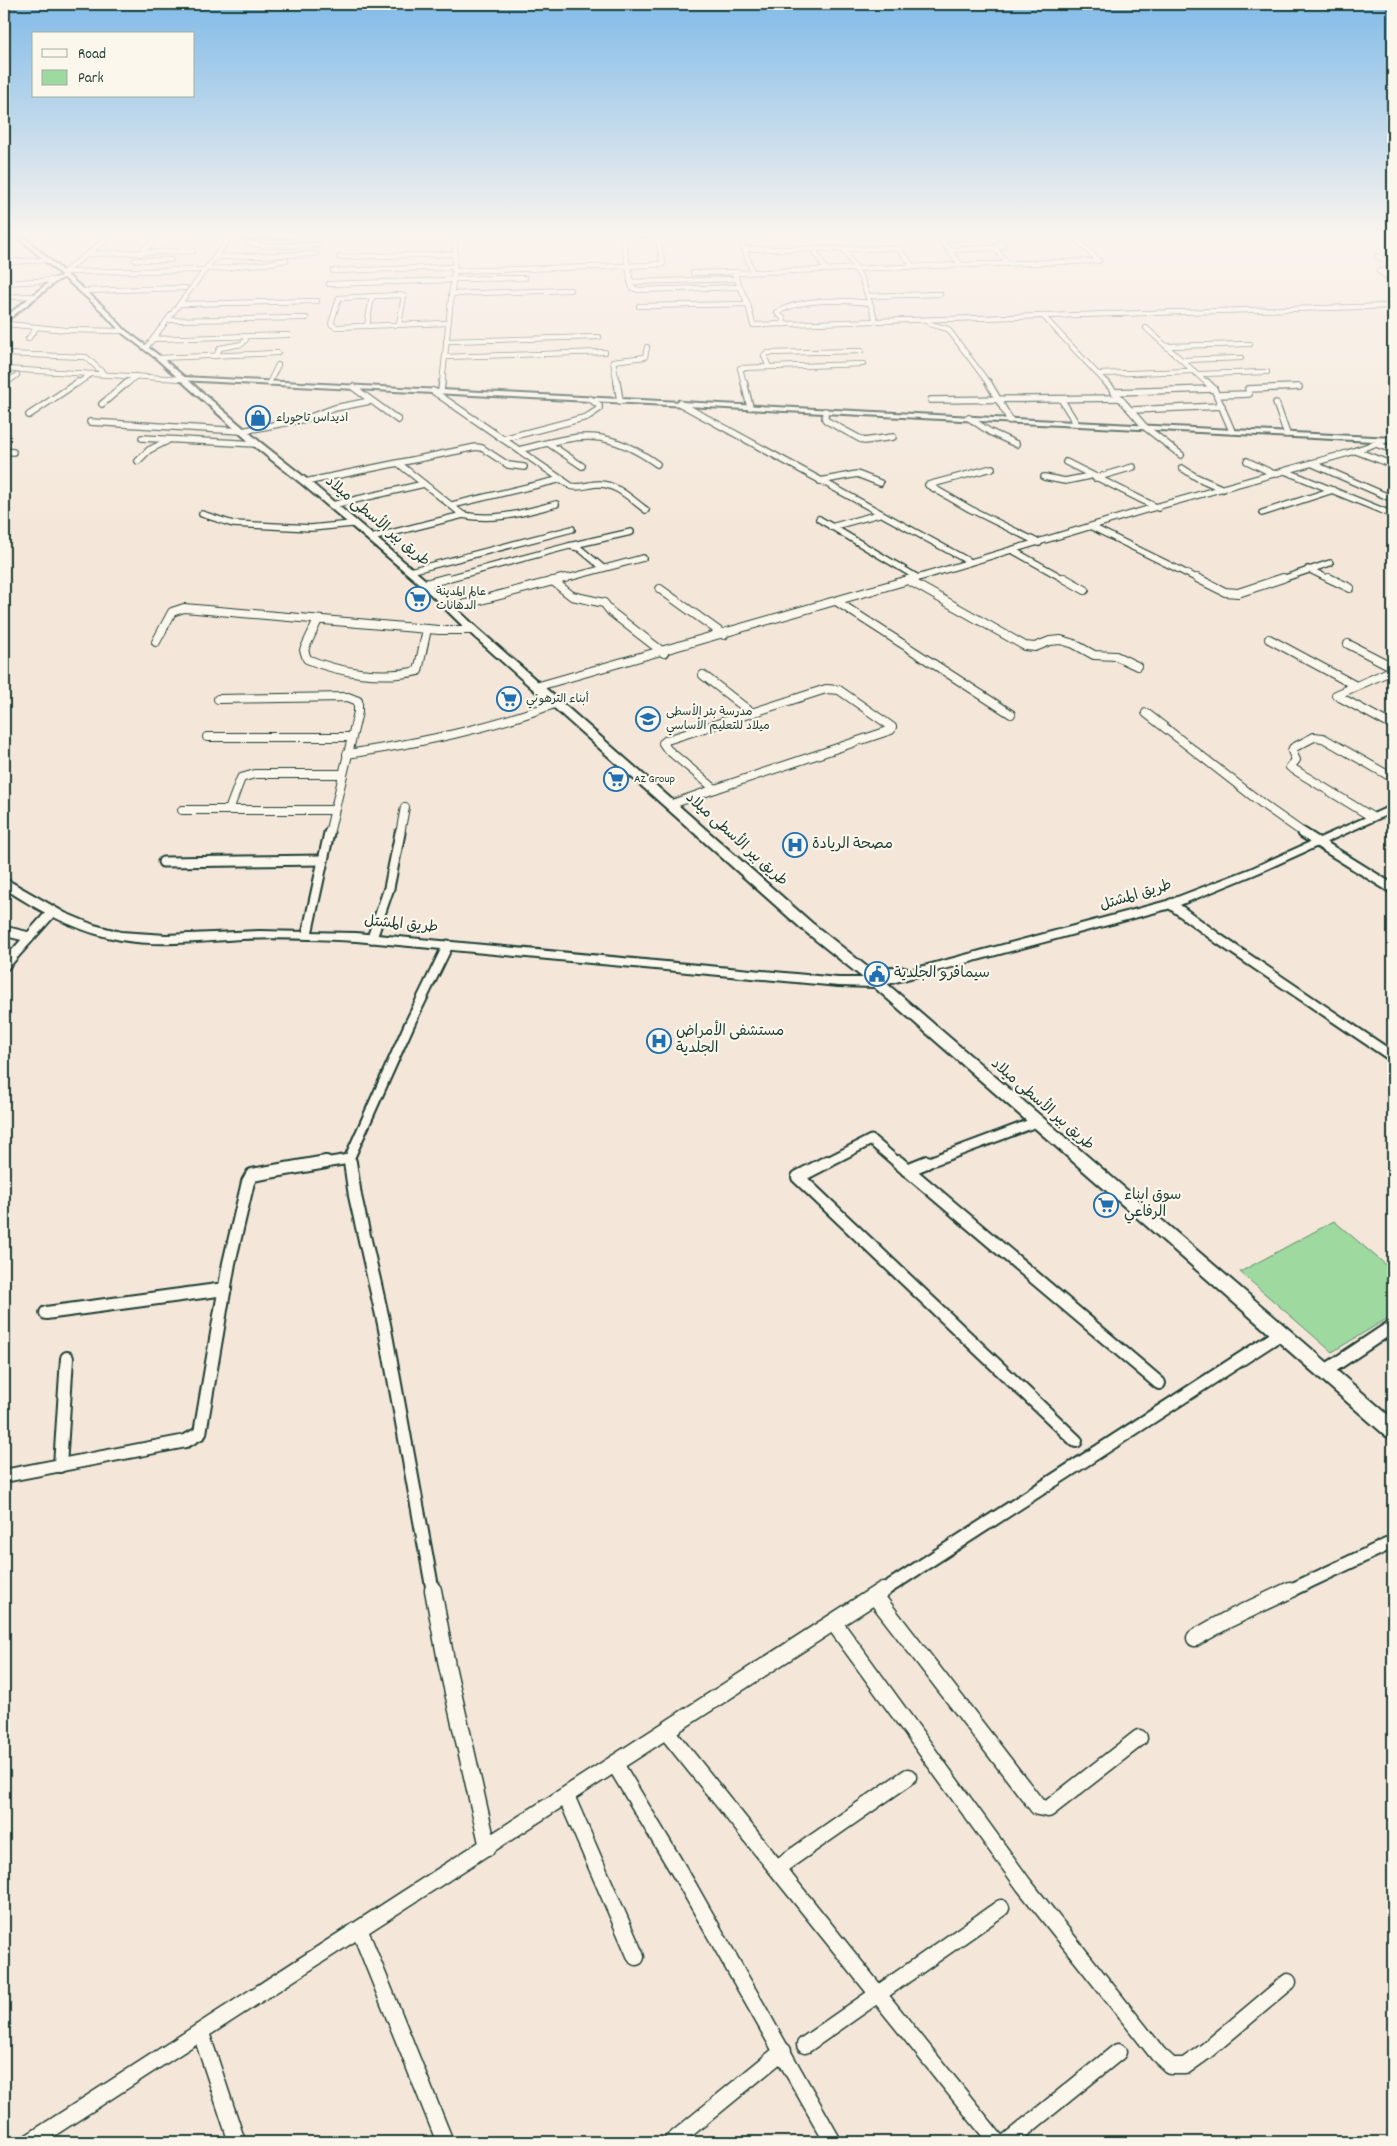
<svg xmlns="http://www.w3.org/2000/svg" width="1397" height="2146" font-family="Dekko,'Playpen Sans Arabic',sans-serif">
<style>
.green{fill:#9ed9a0;stroke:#5e8b6a}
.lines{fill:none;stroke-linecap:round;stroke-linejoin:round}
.street-far5-casing{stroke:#1f3d34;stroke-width:6}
.street-far4-casing{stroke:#1f3d34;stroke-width:8}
.street-far3-casing{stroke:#1f3d34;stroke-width:10}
.street-far2-casing{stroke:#1f3d34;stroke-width:13}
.street-far1-casing{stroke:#1f3d34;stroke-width:16}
.street-casing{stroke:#1f3d34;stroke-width:19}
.secondary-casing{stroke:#1f3d34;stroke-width:4}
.primary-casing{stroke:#1f3d34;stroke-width:4}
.street-far5{stroke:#fbf7ec;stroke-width:4.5}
.street-far4{stroke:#fbf7ec;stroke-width:5.5}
.street-far3{stroke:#fbf7ec;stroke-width:8}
.street-far2{stroke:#fbf7ec;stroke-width:9}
.street-far1{stroke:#fbf7ec;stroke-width:12}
.street{stroke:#fbf7ec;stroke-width:16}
.secondary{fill:#fbf7ec;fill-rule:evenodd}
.primary{fill:#fbf7ec;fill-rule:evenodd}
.labels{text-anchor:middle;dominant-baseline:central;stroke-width:4.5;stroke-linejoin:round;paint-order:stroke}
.far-poi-label{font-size:12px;fill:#1f3d34;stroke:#fbf7ec;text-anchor:start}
.street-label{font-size:15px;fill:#1f3d34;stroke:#fbf7ec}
.poi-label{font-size:15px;fill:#1f3d34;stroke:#fbf7ec;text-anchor:start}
</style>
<rect width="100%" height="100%" fill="#f4e7d9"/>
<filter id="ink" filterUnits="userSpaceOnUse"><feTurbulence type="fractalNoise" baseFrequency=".02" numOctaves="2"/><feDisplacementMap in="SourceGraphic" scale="10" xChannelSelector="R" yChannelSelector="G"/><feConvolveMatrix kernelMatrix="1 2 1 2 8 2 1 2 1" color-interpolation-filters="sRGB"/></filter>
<g filter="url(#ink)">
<path class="green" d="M1334 1221 1393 1271V1315L1332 1352 1240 1272Z"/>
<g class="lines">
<defs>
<g id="street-far5">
<path d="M51 232H60"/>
<path d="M738 232 752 271"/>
<path d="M113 234 218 233"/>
<path d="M625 234 657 235 663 264 628 266 622 235Z"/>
<path d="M4 235 18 234"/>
<path d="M230 237 337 235"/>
<path d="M248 243 267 246 319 245"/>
<path d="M813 248 825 269"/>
<path d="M745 249H844L862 280 876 321 1393 306"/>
<path d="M844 249 898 248 914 267"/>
<path d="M949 250 994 248"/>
<path d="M88 254 193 251"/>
<path d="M140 254 154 240"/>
<path d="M1377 256 1393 265"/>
<path d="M215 257 316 254"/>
<path d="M339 257 455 254"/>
<path d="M135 260H171"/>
<path d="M4 262 47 260"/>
<path d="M243 265 265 264 286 260"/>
<path d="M961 265 1099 261 1068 232"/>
<path d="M628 266 632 288 639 290 740 287 734 273 961 265 940 239 989 237 1004 246 994 248 1006 261 1002 264"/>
<path d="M207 269 229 268 247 264"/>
<path d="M1393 270 1379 271 1393 281"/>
<path d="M333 271 455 267"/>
<path d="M454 271 628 266"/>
<path d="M64 272 200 270"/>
<path d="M64 272 116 232"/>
<path d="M693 273 739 272"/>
<path d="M453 279 525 278"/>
<path d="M630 282 736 279"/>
<path d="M4 283 55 280"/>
<path d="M329 284 452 280"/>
<path d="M83 291 185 288"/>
<path d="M451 294 570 290"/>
<path d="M868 296 940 294"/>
<path d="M4 297 35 296"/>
<path d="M180 304 317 301"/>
<path d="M748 304 753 325 876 321"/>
<path d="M639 306 748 304 740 287"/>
<path d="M1043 316 1107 384"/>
<path d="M168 320 306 318"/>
<path d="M927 321 930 324 948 329 989 384"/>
<path d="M7 324 66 330 123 331"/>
<path d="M399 324 404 296 399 295 339 298 331 324 336 327 448 323"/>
<path d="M784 324 783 318 777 313C800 297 843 300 870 303"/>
<path d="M367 326 372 296"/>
<path d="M1146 328 1208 384"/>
<path d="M28 339 37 327"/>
<path d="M153 339 288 335"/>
<path d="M446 341 599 337"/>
<path d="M1166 346 1250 344"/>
<path d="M146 348 234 232"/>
<path d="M4 354 86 357 104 374"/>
<path d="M216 356 220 348 242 344 246 339"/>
<path d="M445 357 605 352"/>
<path d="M159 358 278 353"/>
<path d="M1182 360 1241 358"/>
<path d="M769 367 764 356 768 353 861 351"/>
<path d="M4 369 182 379"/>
<path d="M1098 374 1194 371"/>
<path d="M1199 374 1267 372"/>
<path d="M269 383 278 365"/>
<path d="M5 384 17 375"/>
<path d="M77 384 91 374"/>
<path d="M127 384 136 376"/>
<path d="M442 384 454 271 456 232"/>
<path d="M617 384 613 361 645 357 647 347"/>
<path d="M744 384 740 368 863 364"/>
</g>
<g id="street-far4">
<path d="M617 382 620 401"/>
<path d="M744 382 750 407"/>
<path d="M988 382 1010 420"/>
<path d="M1106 382 1145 427 1181 455"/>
<path d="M1207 382 1214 389 1232 431"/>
<path d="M4 384 6 382"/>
<path d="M353 387 398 420"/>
<path d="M433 391 571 486C581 489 589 484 598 484 616 483 632 500 646 510"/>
<path d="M441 391 442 382"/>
<path d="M1114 392 1214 389"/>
<path d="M1217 395 1249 394 1248 389 1299 387"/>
<path d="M1061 399 1076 423"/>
<path d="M931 400 1120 398"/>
<path d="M679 403 970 562"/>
<path d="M1276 403 1287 434"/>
<path d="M102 404 128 382"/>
<path d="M1131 410 1222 406"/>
<path d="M825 411V419L827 421 864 441 893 437"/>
<path d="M29 415 78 382"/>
<path d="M969 418 990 432 1016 444"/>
<path d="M90 422 242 431 305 419 335 408 370 401"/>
<path d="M142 438 257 444"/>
<path d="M503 439 587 417 599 409V405L590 399"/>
<path d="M548 443 582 466"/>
<path d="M1376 444 1393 450"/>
<path d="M519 450C579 435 603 426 657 464"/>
<path d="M4 451 13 452"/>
<path d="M1356 451 1393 465"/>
<path d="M138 461 149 450 167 441"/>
<path d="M1247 461 1274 474"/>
<path d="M1066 462 1158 508"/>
<path d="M1311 463 1393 499"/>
<path d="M992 468 928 485 970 509 1039 543"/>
<path d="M1182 468 1196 477 1223 489"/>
<path d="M1285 471 1393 515"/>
<path d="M1044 477 1065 481 1090 476"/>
<path d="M1095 478 1133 467"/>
<path d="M820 481 857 474 880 483"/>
<path d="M305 482 476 447 482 448 508 465 524 467"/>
<path d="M332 505 424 484"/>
<path d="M452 505 562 479"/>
<path d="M1262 513 1333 490"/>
<path d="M202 514 233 524 311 528 352 524"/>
<path d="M463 515C495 522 525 512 556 504"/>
<path d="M819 519 918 578"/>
<path d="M831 527 879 514"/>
<path d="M1092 527 1200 580"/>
<path d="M371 538 463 515 398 463"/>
<path d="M570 546 579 548 603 568"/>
<path d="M1012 550 1066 580"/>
<path d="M1308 569 1331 580"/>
<path d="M410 571 572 529"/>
<path d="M442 580 569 546 631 532"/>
<path d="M560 580 643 558"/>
<path d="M911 580 1145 510 1348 453 1386 440"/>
<path d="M1279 580 1330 563"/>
</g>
<g id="street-far3">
<path d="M1064 578 1085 590"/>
<path d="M1197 578 1225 592 1238 593 1283 578"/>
<path d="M1329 578 1350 588"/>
<path d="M908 580 1025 646 1035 647 1050 641 1061 640 1074 644 1094 655 1116 656 1137 666"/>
<path d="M553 581 572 596 604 603 611 612 664 653"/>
<path d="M425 584 447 578"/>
<path d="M660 589 724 635"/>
<path d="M836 601 1011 714"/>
<path d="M450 608 565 578"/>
<path d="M318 620 304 650 307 659C340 673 382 679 418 671L427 629"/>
<path d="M1269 639 1356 686"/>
<path d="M156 642 172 612 184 608 439 630H473"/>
<path d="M1348 644 1393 667"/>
<path d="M1393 670 1336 695 1393 726"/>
<path d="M703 675 752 713"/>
<path d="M539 686 915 578"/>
<path d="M826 689 839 690 892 727 891 730 715 789 667 749 663 743 667 740Z"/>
<path d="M218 699 348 697 358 701V712L329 834"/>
<path d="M1146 713 1268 808 1305 834"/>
<path d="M207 737H352"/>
<path d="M347 754C419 743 489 729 557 703"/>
<path d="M672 804 715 789"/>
<path d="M182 810H229L241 778 255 774H342"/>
<path d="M229 810H334"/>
<path d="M1372 817 1290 767 1296 760 1292 751 1293 748 1314 737 1323 738 1393 778"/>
<path d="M400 834 405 807"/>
</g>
<g id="street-far2">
<path d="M1303 833 1393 889"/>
<path d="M163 862 323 860"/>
<path d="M1171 904 1220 940 1393 1057"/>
<path d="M4 931 29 937"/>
<path d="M307 934 329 833"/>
<path d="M372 938 389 888 400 833"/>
<path d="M4 966 51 913"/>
<path d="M318 1164 349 1159"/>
<path d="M350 1164 349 1159 410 1023 448 945"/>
<path d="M824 1164 871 1140 899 1164"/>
<path d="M924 1164 1036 1122"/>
</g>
<g id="street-far1">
<path d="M350 1162 355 1196 384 1324 433 1592"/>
<path d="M827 1162 798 1177 1076 1441"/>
<path d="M898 1162 1159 1383"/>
<path d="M907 1170 927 1162"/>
<path d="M46 1313 225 1289"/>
<path d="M1324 1372 1393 1326"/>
<path d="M60 1466 67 1358"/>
<path d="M4 1476 186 1441 200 1433 229 1263 248 1182 252 1175 326 1162"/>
<path d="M881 1592 1280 1334"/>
<path d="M1287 1592 1393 1542"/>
</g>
<g id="street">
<path d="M433 1590 447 1666 488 1847"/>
<path d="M875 1596 1038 1807 1048 1809 1139 1738"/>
<path d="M834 1623 1024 1885 1158 2054 1171 2066H1185L1206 2051 1288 1982"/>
<path d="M1195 1638 1227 1620 1290 1590"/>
<path d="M666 1731 997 2142"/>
<path d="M615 1764 688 1886 833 2142"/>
<path d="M566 1796 636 1957"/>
<path d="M777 1868 908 1777"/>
<path d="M360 1931 445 2142"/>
<path d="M201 2033 237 2142"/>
<path d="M805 2045 1001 1908"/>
<path d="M30 2142 883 1590"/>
<path d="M672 2142 783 2051"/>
<path d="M1007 2142 1118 2052"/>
</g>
<g id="secondary">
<path d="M63 275 68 276 57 281 4 323V318L53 279Z"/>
<path d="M182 377 1393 438V442L180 380 179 379Z"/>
<path d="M1393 805V812L1258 873 1175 907 877 987 871 983 872 980 889 976 866 977 860 973C865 967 903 965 909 970L1167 901 1250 869Z"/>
</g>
<path id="primary" d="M12 232H18L105 308 125 330 161 357 260 442 308 480 428 582 477 628 812 923 871 970 1393 1419V1438L1386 1436 874 987 838 986 356 941C318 939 280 937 242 939 202 941 161 947 121 940 78 932 40 912 4 888V878L65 913 94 925 121 932 166 935 259 931 356 933 838 978H863L802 929 469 632 422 586 302 484 254 446 157 359 121 332 101 310Z"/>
</defs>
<use href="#street-far5" class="street-far5-casing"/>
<use href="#street-far4" class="street-far4-casing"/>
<use href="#street-far3" class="street-far3-casing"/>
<use href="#street-far2" class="street-far2-casing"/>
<use href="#street-far1" class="street-far1-casing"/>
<use href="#street" class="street-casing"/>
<use href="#secondary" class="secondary-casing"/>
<use href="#primary" class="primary-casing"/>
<use href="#street-far5" class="street-far5"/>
<use href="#street-far4" class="street-far4"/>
<use href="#street-far3" class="street-far3"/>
<use href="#street-far2" class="street-far2"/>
<use href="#street-far1" class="street-far1"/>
<use href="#street" class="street"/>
<use href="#secondary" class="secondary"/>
<use href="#primary" class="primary"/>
</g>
</g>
<linearGradient id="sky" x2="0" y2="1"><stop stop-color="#82bbe8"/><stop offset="0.44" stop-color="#faf4ee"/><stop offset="1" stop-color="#faf4ee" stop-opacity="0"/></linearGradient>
<rect width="1397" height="532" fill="url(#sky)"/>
<defs>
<symbol id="shop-ring" viewBox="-11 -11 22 22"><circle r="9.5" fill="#fbf7ec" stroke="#1f6fb2" stroke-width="1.5"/><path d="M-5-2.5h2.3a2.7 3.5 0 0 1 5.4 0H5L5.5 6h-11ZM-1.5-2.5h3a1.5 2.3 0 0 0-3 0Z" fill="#1f6fb2"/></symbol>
<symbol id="supermarket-ring" viewBox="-11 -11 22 22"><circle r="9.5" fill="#fbf7ec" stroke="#1f6fb2" stroke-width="1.5"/><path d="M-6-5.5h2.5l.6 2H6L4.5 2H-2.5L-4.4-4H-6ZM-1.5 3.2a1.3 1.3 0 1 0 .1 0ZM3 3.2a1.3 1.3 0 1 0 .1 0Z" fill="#1f6fb2"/></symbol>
<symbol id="school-ring" viewBox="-11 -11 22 22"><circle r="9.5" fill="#fbf7ec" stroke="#1f6fb2" stroke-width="1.5"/><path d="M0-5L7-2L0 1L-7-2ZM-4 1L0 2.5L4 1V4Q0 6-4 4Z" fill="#1f6fb2"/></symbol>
<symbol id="hospital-ring" viewBox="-11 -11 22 22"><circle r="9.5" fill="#fbf7ec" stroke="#1f6fb2" stroke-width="1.5"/><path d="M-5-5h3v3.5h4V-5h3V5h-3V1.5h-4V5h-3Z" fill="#1f6fb2"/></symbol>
<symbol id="civic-ring" viewBox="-11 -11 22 22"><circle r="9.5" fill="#fbf7ec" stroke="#1f6fb2" stroke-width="1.5"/><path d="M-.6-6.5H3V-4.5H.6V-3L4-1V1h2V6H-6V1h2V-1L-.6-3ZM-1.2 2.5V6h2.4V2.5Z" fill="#1f6fb2"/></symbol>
</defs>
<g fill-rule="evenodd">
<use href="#shop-ring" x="244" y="404" width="28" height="28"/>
<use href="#supermarket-ring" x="404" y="585" width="28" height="28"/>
<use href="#supermarket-ring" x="495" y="685" width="28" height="28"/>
<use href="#school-ring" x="634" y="705" width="28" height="28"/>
<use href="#supermarket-ring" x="602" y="765" width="28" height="28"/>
<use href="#hospital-ring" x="781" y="831" width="28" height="28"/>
<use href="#civic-ring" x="863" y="960" width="28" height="28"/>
<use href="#hospital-ring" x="645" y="1027" width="28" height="28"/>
<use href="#supermarket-ring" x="1092" y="1191" width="28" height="28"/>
</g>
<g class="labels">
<g class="far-poi-label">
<text x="276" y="418">اديداس تاجوراء</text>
<text x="436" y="592">عالم المدينة<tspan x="436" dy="14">الدهانات</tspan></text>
<text x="526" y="699">أبناء الترهوني</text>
<text x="666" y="712">مدرسة بئر الأسطى<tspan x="666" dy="14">ميلاد للتعليم الأساسي</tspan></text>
<text x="634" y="779">AZ Group</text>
</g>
<g class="street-label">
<text transform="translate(377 522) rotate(40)">طريق بير الأسطى ميلاد</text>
<text transform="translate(736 840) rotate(42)">طريق بير الأسطى ميلاد</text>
<text transform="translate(1136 896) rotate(-17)">طريق المشتل</text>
<text transform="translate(401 925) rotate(5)">طريق المشتل</text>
<text transform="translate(1042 1105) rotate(41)">طريق بير الأسطى ميلاد</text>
</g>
<g class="poi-label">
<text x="812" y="845">مصحة الريادة</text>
<text x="894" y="974">سيمافرو الجلدية</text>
<text x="676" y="1032">مستشفى الأمراض<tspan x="676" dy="17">الجلدية</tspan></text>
<text x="1124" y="1196">سوق ابناء<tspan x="1124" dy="17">الرفاعي</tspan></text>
</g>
</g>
<rect width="1397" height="2146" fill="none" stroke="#fbf7ec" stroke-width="20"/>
<rect x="10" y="10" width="1377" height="2126" fill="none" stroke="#1f3d34" stroke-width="2" filter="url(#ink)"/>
<rect x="32" y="32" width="162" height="65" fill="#fbf7ec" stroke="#a3ada2"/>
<rect x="42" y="49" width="25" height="8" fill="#fbf7ec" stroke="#a3ada2"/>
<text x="78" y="58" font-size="15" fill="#1f3d34">Road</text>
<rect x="42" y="70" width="25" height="15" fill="#9ed9a0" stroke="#a3ada2"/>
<text x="78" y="82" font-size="15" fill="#1f3d34">Park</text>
</svg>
